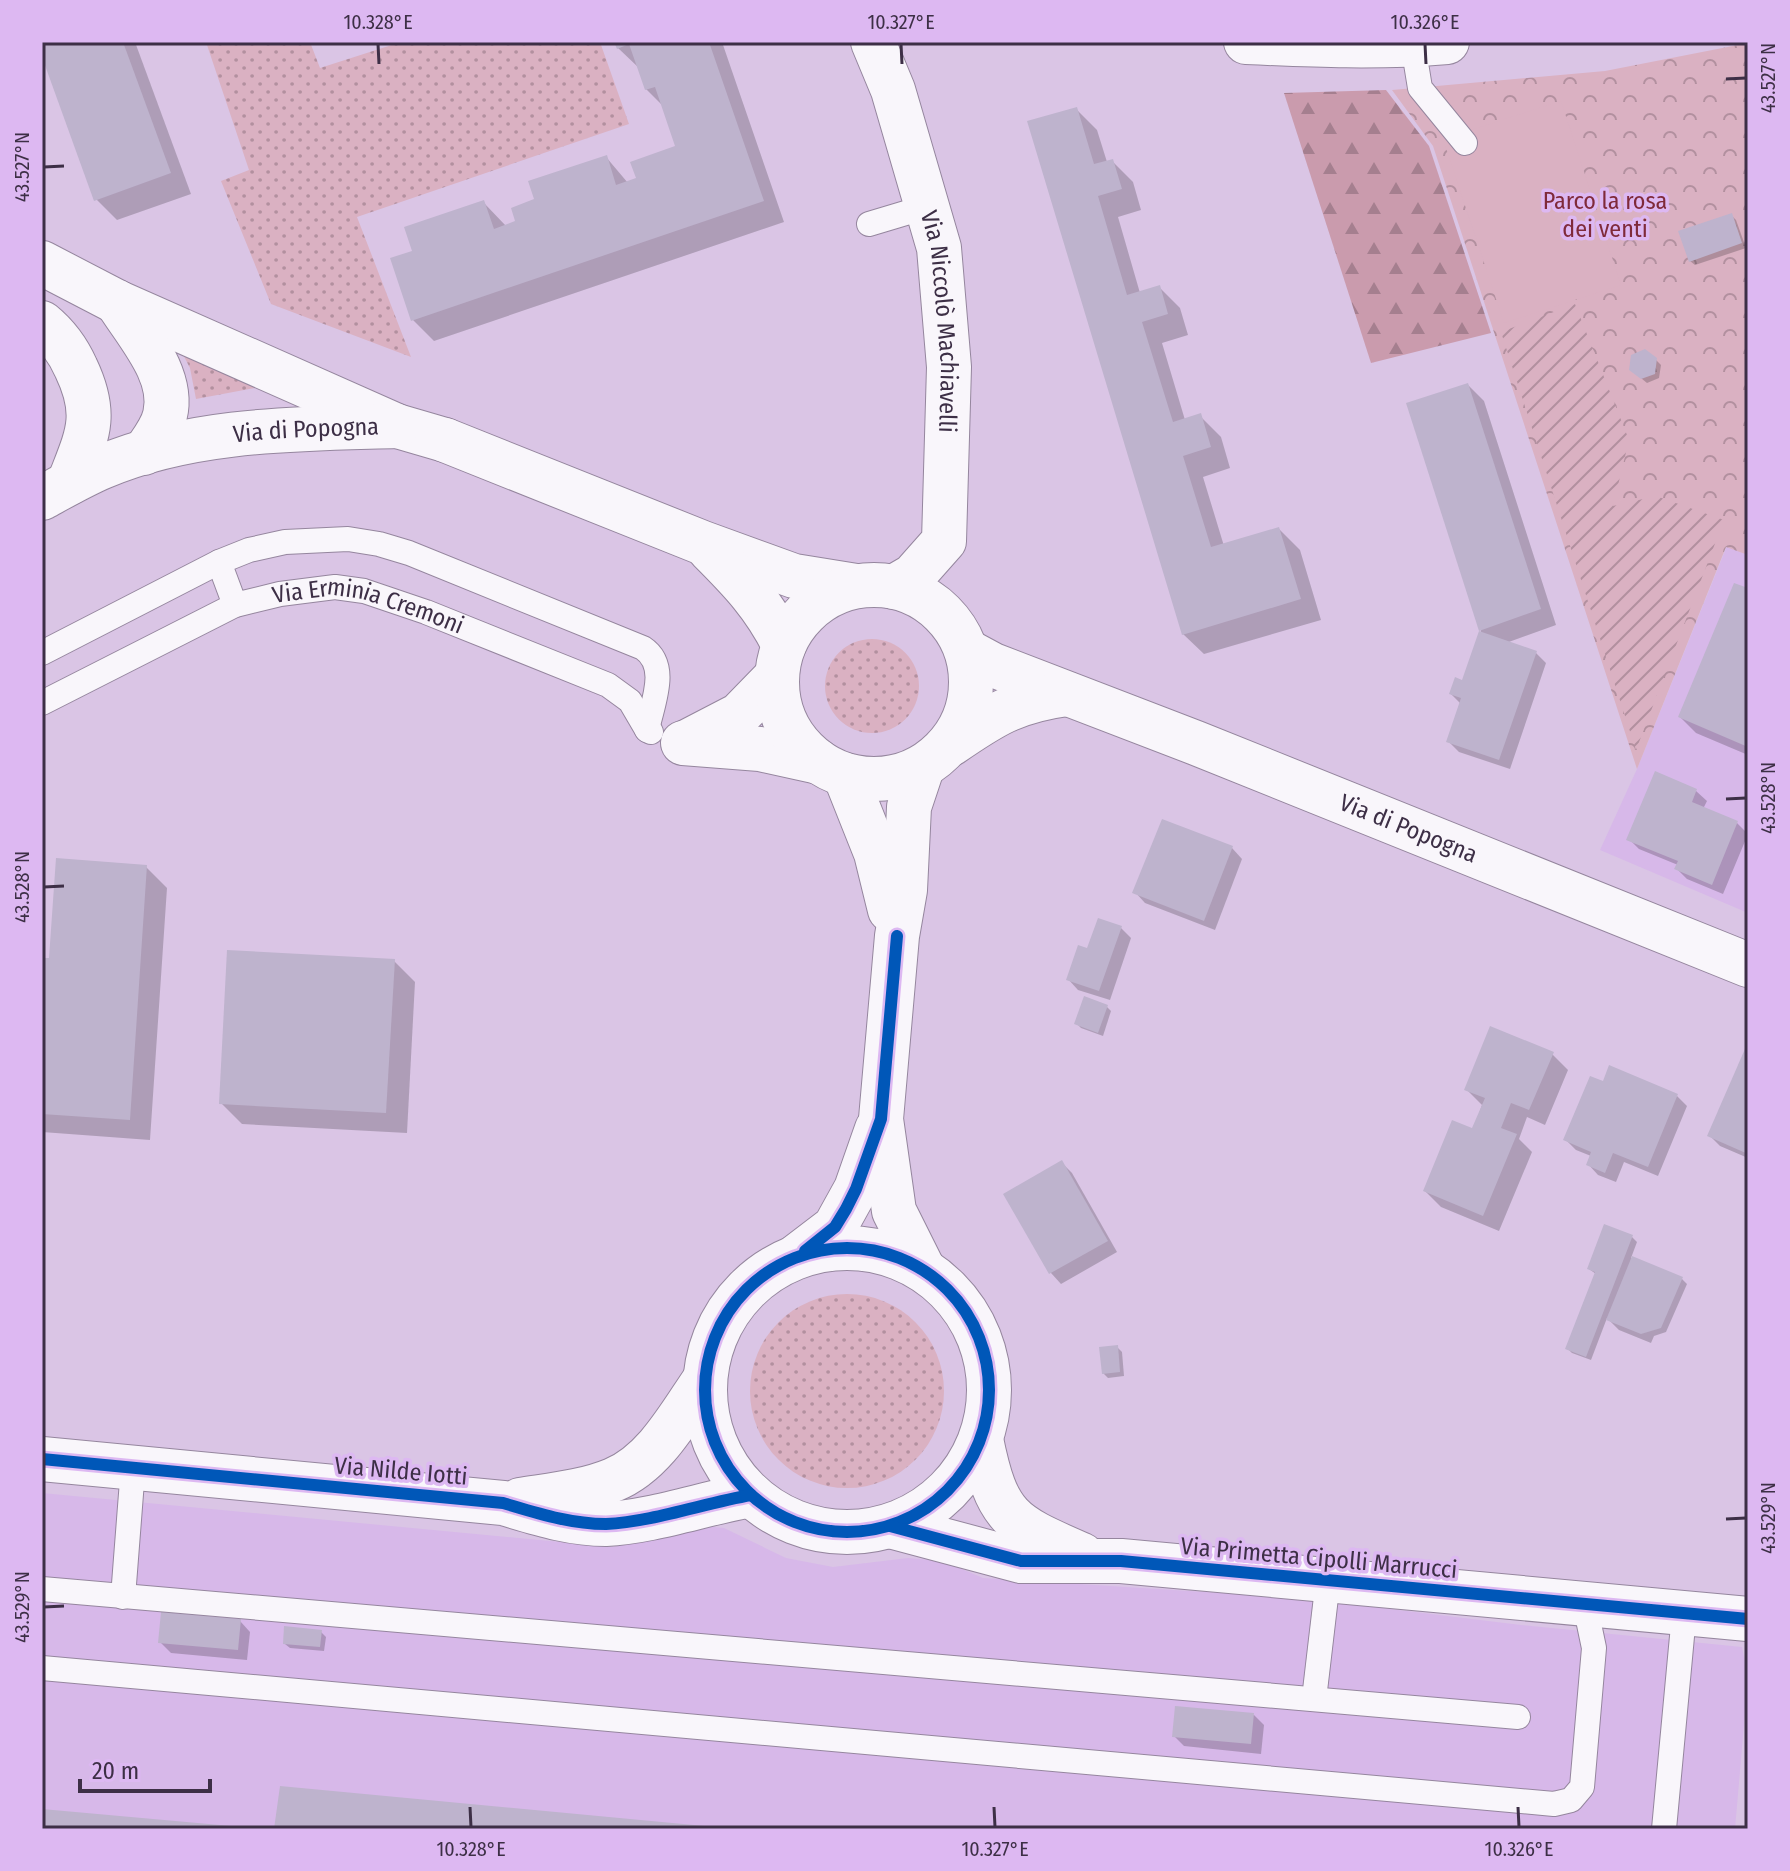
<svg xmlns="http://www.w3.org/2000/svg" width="1790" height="1871" font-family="'Fira Sans Condensed',sans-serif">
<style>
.built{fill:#d7b8e9}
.grass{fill:url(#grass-dots)}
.forest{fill:url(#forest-firs)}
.park{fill:url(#park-crowns)}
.garden{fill:url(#garden-furrows)}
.pitch{fill:#dab1c2}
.shadow{fill:#0003}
.building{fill:#beb3cd}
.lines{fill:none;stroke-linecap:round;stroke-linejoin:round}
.service-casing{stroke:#95869e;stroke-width:26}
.minor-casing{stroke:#95869e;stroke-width:46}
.secondary-casing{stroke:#95869e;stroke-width:46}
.service{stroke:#f9f6fb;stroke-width:24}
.minor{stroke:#f9f6fb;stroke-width:44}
.secondary{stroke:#f9f6fb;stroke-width:44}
.cycleway-casing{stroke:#ddb8f2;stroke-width:17}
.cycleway{stroke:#0057b8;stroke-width:12}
.ticks{fill:none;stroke:#3d2f46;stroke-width:3}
.labels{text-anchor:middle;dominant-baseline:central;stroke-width:7;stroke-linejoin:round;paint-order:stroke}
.park-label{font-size:24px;fill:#7f2a3a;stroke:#ddb8f2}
.street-label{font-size:24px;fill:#3d2f46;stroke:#ddb8f2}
.neatline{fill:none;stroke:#3d2f46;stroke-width:3}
.ticks-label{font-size:20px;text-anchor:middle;fill:#3d2f46}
</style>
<defs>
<pattern id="grass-dots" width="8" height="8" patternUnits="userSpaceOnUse" patternTransform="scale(2)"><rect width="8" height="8" fill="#dab1c2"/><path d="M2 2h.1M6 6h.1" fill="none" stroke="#b2909f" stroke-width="1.8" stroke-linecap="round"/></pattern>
<pattern id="forest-firs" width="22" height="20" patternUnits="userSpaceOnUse" patternTransform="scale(2)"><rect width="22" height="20" fill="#ca9bad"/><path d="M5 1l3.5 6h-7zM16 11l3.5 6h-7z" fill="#a57f8f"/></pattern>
<pattern id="park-crowns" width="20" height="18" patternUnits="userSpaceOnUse" patternTransform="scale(2)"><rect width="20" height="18" fill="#dab1c2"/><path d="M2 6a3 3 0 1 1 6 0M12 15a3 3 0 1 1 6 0" fill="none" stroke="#b2909f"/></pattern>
<pattern id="garden-furrows" width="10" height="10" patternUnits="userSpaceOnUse" patternTransform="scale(2)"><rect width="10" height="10" fill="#dab1c2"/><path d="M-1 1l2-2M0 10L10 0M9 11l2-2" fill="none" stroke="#b2909f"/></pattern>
</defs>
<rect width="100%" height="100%" fill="#dac5e5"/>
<g class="built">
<path d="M1727 546 1748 555V913L1600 850 1637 769Z"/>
<path d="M42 1493 613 1547 695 1525 724 1528 786 1558 833 1567 908 1558 943 1561 983 1578 1300 1598 1521 1625 1742 1647 1748 1678 1735 1829H42Z"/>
</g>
<g class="grass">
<path d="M206 42H310L320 68 401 42H600L629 124 357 217 411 357 271 304 221 181 249 170Z"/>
<path d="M174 337 281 383 196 399 190 368Z"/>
<circle cx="872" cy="686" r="47"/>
<circle cx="847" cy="1391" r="97"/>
</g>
<path class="forest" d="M1386 90 1429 146 1491 333 1371 363 1284 93Z"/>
<path class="park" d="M1748 43V555L1726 547 1637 769 1433 146 1392 90 1605 71Z"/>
<path class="garden" d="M1575 304 1629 440 1613 506 1656 496 1724 520 1636 750 1501 332Z"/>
<path class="pitch" d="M1561 101 1621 285 1504 323 1443 139Z"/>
<g class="shadow">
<path d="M42 42H135L191 194 117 220 96 199 42 51Z"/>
<path d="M617 42H722L784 222 434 341 413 320 392 260 415 252 484 203 506 226 518 222 537 200 606 157 628 183 638 179 678 148 664 107 646 89 639 68 618 48Z"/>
<path d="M1076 109 1097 130 1107 162 1112 161 1133 182 1141 210 1118 217 1140 293 1159 287 1180 308 1188 335 1162 343 1185 420 1200 416 1221 437 1230 468 1203 477 1224 546 1279 529 1300 550 1321 620 1204 654 1183 634Z"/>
<path d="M1731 215 1736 220 1746 248 1695 265 1690 261Z"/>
<path d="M1656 360 1661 365 1659 378 1647 383 1636 374Z"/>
<path d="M1468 385 1484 401 1556 625 1506 643 1536 653 1546 663 1510 769 1459 752 1448 741 1461 704 1451 694 1463 682 1481 631 1408 404Z"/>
<path d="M1748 591V755L1696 733 1680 717Z"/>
<path d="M1696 791 1707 801 1703 809 1737 823 1748 834 1723 894 1687 879 1676 868 1678 865 1639 849 1629 839Z"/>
<path d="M1232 848 1242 859 1215 930 1145 903 1135 892Z"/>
<path d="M146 867 167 888 150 1140 42 1132V960H51Z"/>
<path d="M1120 927 1131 938 1110 1000 1078 990 1068 979 1088 951Z"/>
<path d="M394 961 415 982 407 1133 242 1124 221 1103Z"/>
<path d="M1107 1007 1111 1011 1103 1036 1081 1028 1076 1023Z"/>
<path d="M1748 1048V1158L1720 1146 1710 1136Z"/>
<path d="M1552 1054 1568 1070 1545 1125 1527 1117 1519 1139 1532 1152 1499 1231 1441 1207 1425 1191 1473 1131 1482 1105 1466 1089Z"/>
<path d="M1677 1096 1687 1106 1658 1176 1624 1162 1616 1182 1598 1175 1588 1164 1591 1156 1576 1150 1566 1140Z"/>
<path d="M1061 1162 1072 1173 1117 1252 1061 1284 1051 1273 1005 1195Z"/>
<path d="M1632 1237 1637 1242 1631 1258 1682 1279 1687 1284 1666 1332 1654 1336 1651 1343 1619 1330 1607 1318 1591 1360 1572 1353 1567 1348 1596 1274 1589 1269Z"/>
<path d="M1117 1347 1122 1352 1124 1376 1108 1378 1103 1373Z"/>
<path d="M240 1621 250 1632 247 1660 171 1653 160 1642Z"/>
<path d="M321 1632 326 1637 324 1651 290 1648 285 1644Z"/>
<path d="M1254 1715 1264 1725 1261 1754 1184 1746 1174 1736Z"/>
</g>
<g class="building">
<path d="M42 42H123L171 173 94 201 42 57Z"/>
<path d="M614 42H709L764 201 411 321 390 258 412 251 404 227 484 200 494 229 515 221 511 208 534 199 528 181 607 155 616 185 636 178 630 162 675 146 655 87 645 90 629 44 617 49Z"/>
<path d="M1077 107 1094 164 1113 159 1122 189 1098 196 1127 295 1160 285 1168 314 1142 322 1173 422 1201 413 1211 447 1183 456 1211 547 1279 527 1301 599 1182 635 1027 121Z"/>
<path d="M1732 213 1742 243 1689 262 1678 231Z"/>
<path d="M1645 349 1657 358 1655 374 1641 379 1629 370 1631 355Z"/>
<path d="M1468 383 1541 609 1479 631 1406 403Z"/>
<path d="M1734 583 1748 588V747L1678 717Z"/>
<path d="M1479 631 1537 651 1499 760 1446 742 1461 698 1449 694 1455 677 1462 680Z"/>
<path d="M1655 771 1697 789 1692 802 1738 821 1712 885 1674 869 1678 861 1626 840Z"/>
<path d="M1162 819 1233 846 1204 921 1132 893Z"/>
<path d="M56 858 147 865 130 1120 42 1114V958H49Z"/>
<path d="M1098 918 1122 926 1099 991 1066 980 1078 945 1087 948Z"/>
<path d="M227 950 395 959 386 1113 219 1104Z"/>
<path d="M1084 996 1108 1005 1098 1033 1074 1024Z"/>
<path d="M1490 1026 1554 1052 1529 1110 1511 1103 1501 1128 1517 1134 1483 1216 1423 1191 1452 1120 1472 1128 1485 1098 1464 1090Z"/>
<path d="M1748 1042V1154L1707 1136Z"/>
<path d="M1609 1065 1678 1094 1648 1167 1613 1153 1605 1173 1586 1165 1591 1152 1563 1140 1590 1076 1603 1081Z"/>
<path d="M1062 1160 1108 1241 1049 1274 1003 1194Z"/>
<path d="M1604 1224 1633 1235 1586 1357 1565 1349 1595 1272 1587 1269Z"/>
<path d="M1632 1256 1683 1277 1661 1328 1641 1334 1606 1320Z"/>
<path d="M1118 1345 1120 1372 1102 1374 1099 1347Z"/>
<path d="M161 1612 241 1619 238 1650 158 1643Z"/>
<path d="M284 1626 322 1630 320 1647 283 1644Z"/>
<path d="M1175 1706 1254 1713 1251 1744 1172 1737Z"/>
<path d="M280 1786 715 1827V1829H274Z"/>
<path d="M42 1809 242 1827V1829H42Z"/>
</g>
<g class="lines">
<defs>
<g id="service">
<path d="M1413 45 1420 88 1465 143"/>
<path d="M869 224 929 206"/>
<path d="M219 562 235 605"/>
<path d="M42 653 219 562 249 550 285 542 348 539 379 544 409 553 643 648C670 666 652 704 647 730"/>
<path id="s1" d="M42 703 235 605 280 594 335 587 364 591 426 612 608 685 630 701 647 730 651 732"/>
<path d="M42 1589 1518 1717"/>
<path d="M123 1597 133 1468"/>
<path d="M42 1668 1554 1804 1571 1800 1582 1787 1594 1648 1585 1605"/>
<path d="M1314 1699 1328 1580"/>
<path d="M1664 1829 1684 1615"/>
</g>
<g id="minor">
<path id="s2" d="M873 42 893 90 939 248 949 367 944 541 913 576 894 587"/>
<path d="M1246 42C1313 45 1380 48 1447 42"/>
<path d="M42 263 117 302 397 426 445 440"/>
<path d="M117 302C137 334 175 375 165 415 162 429 152 441 144 453"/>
<path d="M42 323C58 336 68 350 76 368 99 416 87 436 69 483"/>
<path d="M683 743 760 749 819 762"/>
<path d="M685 743 739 715 776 677"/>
<path d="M922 768 909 807 905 890 897 936 881 1119 894 1211 923 1269"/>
<path d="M845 775 876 853 890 910"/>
<circle cx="847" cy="1390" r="142"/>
<path d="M797 1256 835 1227 856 1189 877 1129"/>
<path d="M981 1439C997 1519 1011 1524 1082 1555"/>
<path d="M42 1459 503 1503C537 1513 570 1524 606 1524 651 1522 705 1503 751 1495"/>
<path d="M520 1500C551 1495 584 1492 613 1480 655 1463 680 1415 705 1379"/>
<path d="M890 1526 1021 1561H1121L1748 1619"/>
</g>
<g id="secondary">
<path d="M445 440 703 543 794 576 856 586"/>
<path id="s3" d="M42 498C62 487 81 476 102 467 193 428 299 429 397 426"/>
<path d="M710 550C741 581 764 605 784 645"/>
<circle cx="874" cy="682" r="97"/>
<path id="s4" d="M967 651 993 665 1196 743 1748 965"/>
<path d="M951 744C993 715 1015 701 1067 694"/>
</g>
</defs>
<use href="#service" class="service-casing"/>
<use href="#minor" class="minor-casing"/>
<use href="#secondary" class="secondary-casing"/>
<use href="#service" class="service"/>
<use href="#minor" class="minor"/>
<use href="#secondary" class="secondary"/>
<defs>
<g id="cycleway">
<circle cx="847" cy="1390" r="142"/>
<path d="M805 1251 835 1227 846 1209 856 1189 881 1119 897 936"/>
<path d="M42 1459 503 1503C537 1513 570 1524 606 1524 651 1522 705 1503 751 1495"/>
<path d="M890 1526 1021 1561H1121L1748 1619"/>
</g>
</defs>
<use href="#cycleway" class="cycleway-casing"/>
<use href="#cycleway" class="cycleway"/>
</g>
<path class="ticks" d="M378 44 379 64M901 44 902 64M1425 44 1426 64M1726 79 1746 78M44 167 64 166M1726 799 1746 798M44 887 64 886M1726 1519 1746 1518M44 1607 64 1606M470 1807 471 1827M994 1807 995 1827M1518 1807 1519 1827"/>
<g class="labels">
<g class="park-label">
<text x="1605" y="201">Parco la rosa<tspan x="1605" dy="28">dei venti</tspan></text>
</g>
<g class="street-label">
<text stroke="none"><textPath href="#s2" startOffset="290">Via Niccolò Machiavelli</textPath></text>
<text stroke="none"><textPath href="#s3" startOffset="276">Via di Popogna</textPath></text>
<text stroke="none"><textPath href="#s1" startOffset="354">Via Erminia Cremoni</textPath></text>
<text stroke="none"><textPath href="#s4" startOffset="476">Via di Popogna</textPath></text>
<text transform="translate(401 1471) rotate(5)">Via Nilde Iotti</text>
<text transform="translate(1319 1558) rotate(5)">Via Primetta Cipolli Marrucci</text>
</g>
</g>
<rect width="1790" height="1871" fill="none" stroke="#ddb8f2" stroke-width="88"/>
<path d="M80 1779v12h130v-12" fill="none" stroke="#3d2f46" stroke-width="4"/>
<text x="92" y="1779" font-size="24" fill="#3d2f46" stroke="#ddb8f2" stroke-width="6" paint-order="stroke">20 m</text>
<rect x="44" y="44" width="1702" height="1783" class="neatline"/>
<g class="ticks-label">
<text x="378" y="29">10.328°E</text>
<text x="901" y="29">10.327°E</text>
<text x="1425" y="29">10.326°E</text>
<text transform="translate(1768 78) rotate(-90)" y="7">43.527°N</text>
<text transform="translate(22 167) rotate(-90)" y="7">43.527°N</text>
<text transform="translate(1768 798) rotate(-90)" y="7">43.528°N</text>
<text transform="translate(22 887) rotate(-90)" y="7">43.528°N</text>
<text transform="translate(1768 1518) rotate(-90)" y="7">43.529°N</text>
<text transform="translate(22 1607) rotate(-90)" y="7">43.529°N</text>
<text x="471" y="1856">10.328°E</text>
<text x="995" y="1856">10.327°E</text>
<text x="1519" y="1856">10.326°E</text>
</g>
</svg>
